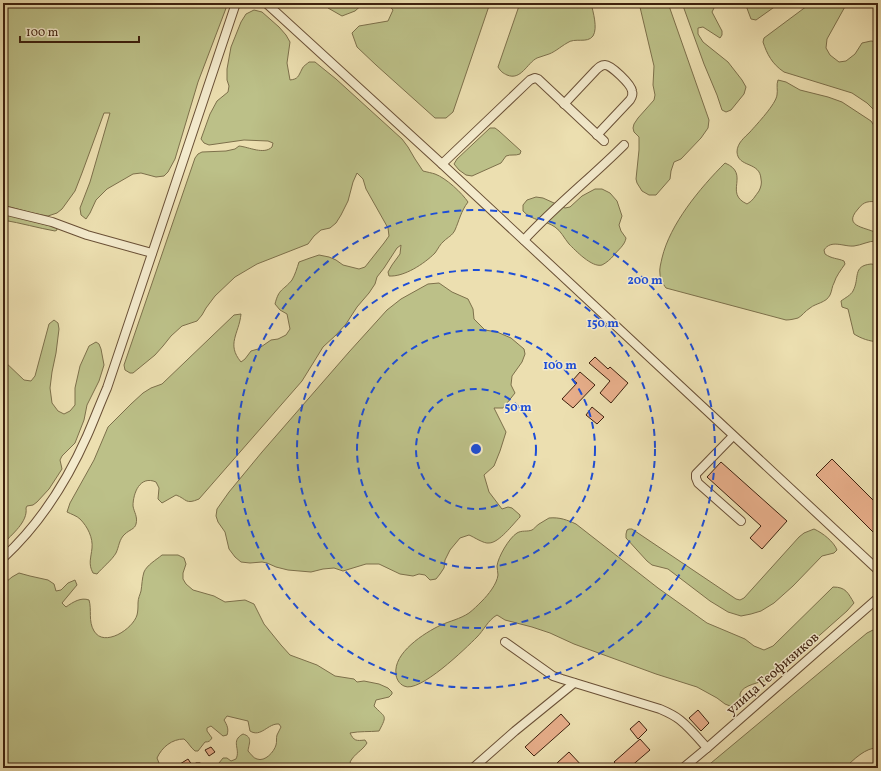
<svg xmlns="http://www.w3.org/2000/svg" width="881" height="771" font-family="Vollkorn,serif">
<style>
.green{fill:#bcc088;stroke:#7d704b}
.building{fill:#e7ae8a;stroke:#3e210e}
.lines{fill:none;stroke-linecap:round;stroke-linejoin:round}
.minor-casing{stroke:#6a5036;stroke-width:10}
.minor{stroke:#f3eacc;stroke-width:8}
.ring{fill:none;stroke:#1d4ed8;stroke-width:2;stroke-dasharray:7 5}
.labels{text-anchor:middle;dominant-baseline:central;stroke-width:3;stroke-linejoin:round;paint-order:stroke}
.street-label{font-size:14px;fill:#3e210e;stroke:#f3eacc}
.centre{fill:#1d4ed8;stroke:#f3eacc;stroke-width:2}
.ring-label{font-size:12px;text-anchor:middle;font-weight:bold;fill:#1d4ed8;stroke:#f3eacc;stroke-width:3;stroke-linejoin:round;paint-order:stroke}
</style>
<rect width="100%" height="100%" fill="#ecdfb0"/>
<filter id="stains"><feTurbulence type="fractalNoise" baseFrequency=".005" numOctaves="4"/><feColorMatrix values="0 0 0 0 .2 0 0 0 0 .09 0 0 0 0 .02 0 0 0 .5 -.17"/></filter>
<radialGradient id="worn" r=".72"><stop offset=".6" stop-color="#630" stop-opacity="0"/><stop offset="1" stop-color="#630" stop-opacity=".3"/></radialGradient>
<g class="green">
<path d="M3 3H228L198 82 175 159 168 172 164 176 156 177 141 173 133 174 107 189 96 200 90 213 86 219 81 215 80 208 90 182 110 113H104L82 173 75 191 62 209 57 213 48 216 32 213 3 205Z"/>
<path d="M324 3H364L355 11 342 16 328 8Z"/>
<path d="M387 3H490L453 112 446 118H435L376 65 357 47 352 33 359 26 388 21 393 10Z"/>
<path d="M520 3H591C593 12 598 28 593 36 587 44 575 37 567 43 560 47 554 53 546 55 543 56 540 57 537 58 527 63 521 81 507 75 503 73 501 72 498 67Z"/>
<path d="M639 3H668L709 120 708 128 701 138 681 159 674 162 671 171 670 179 656 195H649L642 191 637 183 636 179 639 150V137L634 132 633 128 634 124 638 118 654 100 655 95 653 85 654 66Z"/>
<path d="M682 3H715L716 4 712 12 722 31V35L720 38 703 27 698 28V34L703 42 728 62 742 80 746 87 744 94 731 110 726 112 722 110 717 95 704 64Z"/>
<path d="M745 3H780L756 20 751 19Z"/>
<path d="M811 3H847L827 39 826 48 830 55 839 62 846 61 855 54 862 43 871 41 878 42V114L867 103 852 93 784 72C772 64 767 54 763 42L764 38Z"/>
<path d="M254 10 262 12 279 27 286 35 290 42 287 63 290 80C298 79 298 77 302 69 303 66 307 64 309 62H315L336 79 402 139 408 147 415 159 423 171C427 172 432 173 435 174 446 178 462 193 468 202 461 211 459 221 455 230 452 236 448 237 444 241 440 244 438 249 435 253 424 264 404 277 389 276L388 272 392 265 400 254 401 245 397 248 384 268 377 277 375 284 369 293 357 307 346 324 336 335 323 347 315 360 302 381 199 499C185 505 187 499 176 495L162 503 158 499 159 488 156 482C140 475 133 493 133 506 134 512 138 517 136 524 135 529 129 530 125 534 119 539 119 547 116 553 112 560 102 568 97 574L93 573C88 564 91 558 92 548 93 538 88 527 80 519 77 516 71 514 67 512L70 503 94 460 108 427 131 404 143 393 151 388 162 384 234 315 241 314C239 334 226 344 241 362L245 359 251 351 258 349 271 340 278 339 286 335 290 329 287 314 280 310 275 304C279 288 283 291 292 280 295 275 297 268 299 262L310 258 319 255 329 257 336 260 343 265 359 269 365 267 384 243 389 236 388 228 366 189 363 179 357 173 353 182 348 201 341 215 336 223 330 228 321 230 314 236 308 244 257 264 235 277 215 296 206 308 202 315 197 321 182 326 171 336 163 346 155 355 133 373H130L125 370 124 365 195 158 198 154 202 152 226 151 235 149 239 146C249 147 264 155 272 147L273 143 268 141 244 140 209 145 204 143 201 139 210 114 217 101 228 92 229 86 227 80V69L231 47 241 22 246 14Z"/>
<path d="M778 80 786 82 800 90 828 97 842 102 871 121 875 127V136L878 139V202C869 201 864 201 858 209 841 228 869 227 878 234V239L876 241C868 241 862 245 854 246 844 247 831 239 824 250L825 254C832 259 837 258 844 261L845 264C841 270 836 276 834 283 832 286 832 291 830 295 826 303 816 303 810 308 805 311 802 316 798 318 794 319 790 320 786 320L666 288C663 284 660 279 660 274 659 269 661 263 662 258 670 224 700 188 725 163 751 174 723 193 747 204 753 201 755 196 759 191 761 187 762 183 761 179 760 161 738 168 737 152 737 143 745 137 750 132 757 124 776 104 777 95 778 90 776 85 778 80Z"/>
<path d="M490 128H495L499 131 521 151 520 154C515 156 511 154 506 156L501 163 472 176 466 175 459 170 454 164 457 159Z"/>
<path d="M595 189H602L610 193 617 201 622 216 619 225 621 231 626 238C625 245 618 250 614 255 611 259 606 263 602 265 592 268 575 250 569 244 564 238 561 231 555 227 545 220 532 221 523 211V205L527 200 536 197 543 198 565 208 570 207 582 196Z"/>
<path d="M3 213 54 227 57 228V230L55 231C38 228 21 223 3 220Z"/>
<path d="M871 264 878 265V342C869 341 862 339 854 334L848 309 842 307 841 301C845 298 851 295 853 291 860 278 852 266 871 264Z"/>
<path d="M439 283 452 292 468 299 473 309 474 319 485 330 497 332 511 338 524 349 525 354 522 362 512 376 511 385 515 393 503 408H494L506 432 500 451 494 466 484 475 489 492 502 509 508 507 512 508 520 515V517C513 524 499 543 489 543 484 544 474 537 469 535L460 538 450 550 445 560 444 568 440 574 436 579 430 580 425 575 419 574 413 576 400 574 379 564H366L343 571 334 568 323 569 311 572 288 570 276 567 267 563 262 562 250 563 241 562 235 557 229 549 225 532 218 522 216 516 217 509 229 492 262 452 349 352 387 310 401 299 428 284Z"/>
<path d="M54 320 58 323 59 329 56 353 52 372 50 388 52 403 58 411 64 414 70 411 75 405V388L80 366 89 346 96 342 99 344 101 349 104 365 99 381 87 405 84 420 75 443 62 456 60 460 62 469 49 489 37 502 33 505 27 506 26 508C28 522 12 534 3 544V360L24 380 31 381 35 376 49 324Z"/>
<path d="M549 518C560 517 567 520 576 524L658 588 707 623 745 639 754 646 764 650 773 646 833 587C846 587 848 593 854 603L847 611 769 680C761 682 742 685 740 694 740 695 741 700 741 701L736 706H730L725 704 717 698 697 687 656 674 574 644 550 633 532 627 505 620 497 615C488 620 484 630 477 637 466 648 419 694 404 686 399 684 396 678 396 674 393 653 424 633 441 625 450 621 460 619 469 613 473 610 478 605 482 601 488 595 497 584 498 575 498 572 497 569 497 566 498 557 509 538 517 533 522 530 527 532 532 530 534 529 536 526 539 524 542 522 546 520 549 518Z"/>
<path d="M629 529H632L736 599 740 600 744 598 799 537 804 533 814 529C823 533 834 542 837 550L834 553 822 556 793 586 774 603 761 611 751 614 741 616 728 612 710 601 668 569 652 565 647 561 626 538V534L627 530Z"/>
<path d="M162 555H178L184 558 186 564 183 573V579L186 584 193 590 214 596 225 602 245 600 254 604 264 624 281 645 290 655 317 665 335 676 354 679 357 682 364 681 379 684 388 688 392 692V694L389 697 376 700 374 706C385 718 388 714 379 731 369 732 360 731 350 733 354 741 356 741 365 740L367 743C362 751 355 753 350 762L353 768H301L295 764H289L284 768H219V763L223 758H227L231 761 236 759C241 749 230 741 243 734 253 737 249 743 248 751 251 754 253 758 257 759 265 762 274 752 276 745 277 742 276 738 277 735 278 732 280 730 281 727L279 724C268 723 261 738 250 731L248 721 227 716 224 720C227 725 229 729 227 735L223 736 211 726 207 728V731L212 738C210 741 209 742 205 742L198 751H195C190 747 189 743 184 739 172 739 162 747 157 758L159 763 163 768H3V583L6 582 12 577 19 573 30 576 48 580 54 584 56 591 61 590 68 583 75 580 77 585 62 603 66 607C73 602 81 597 89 600 92 610 88 621 94 631 104 648 133 629 137 615 138 611 138 607 138 603 138 598 140 595 141 591 142 585 142 578 144 572 147 565 156 560 162 555Z"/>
<path d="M873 630H878V748C866 747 853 760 845 768H705L867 633Z"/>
</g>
<g class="building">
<path d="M595 357 608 369 610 367 628 383 611 403 600 393 610 381 589 363Z"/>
<path d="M580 372 595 385 573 408 562 399 577 383 573 380Z"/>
<path d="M592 407 604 417 597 424 586 415Z"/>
<path d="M832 459 878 505V537L816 475Z"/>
<path d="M721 462 787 521 762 549 750 538 761 526 707 477Z"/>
<path d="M698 710 709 723 701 731 689 718Z"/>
<path d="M561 714 570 724 534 756 525 747Z"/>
<path d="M639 721 647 730 638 739 630 729Z"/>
<path d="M640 739 650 750 629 768H620L614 762Z"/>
<path d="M211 747 215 752 209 756 205 750Z"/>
<path d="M569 752 584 768H561L557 763Z"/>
<path d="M188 759 192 765V768H182L180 764Z"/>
</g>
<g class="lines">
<defs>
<g id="minor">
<path d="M266 3 442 164 878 570"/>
<path d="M564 104 596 70C599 67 601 65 605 65 611 65 631 84 632 91 633 94 632 97 630 100L597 135"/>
<path d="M442 164 530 80 535 78 538 79 604 141"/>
<path d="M3 210 52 222 87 235 152 253"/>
<path d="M524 240C555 206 591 178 624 145"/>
<path d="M733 436 696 474V478L698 483 741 521"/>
<path d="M3 558C40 524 67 481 87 436 94 420 100 404 107 388L236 3"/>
<path d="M505 642 553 676 562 679 660 709C667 712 674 715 680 720 690 728 699 739 707 748"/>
<path d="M197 768 198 767"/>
<path d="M473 768 515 731 574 683"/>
<path d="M683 768 707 748 878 598"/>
</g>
</defs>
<use href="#minor" class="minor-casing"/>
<use href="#minor" class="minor"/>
</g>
<g class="ring">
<circle cx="476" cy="449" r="60"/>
<circle cx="476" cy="449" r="119"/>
<circle cx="476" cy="449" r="179"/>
<circle cx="476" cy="449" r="239"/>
</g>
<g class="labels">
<g class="street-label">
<text transform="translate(773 674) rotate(-41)">улица Геофизиков</text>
</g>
</g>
<circle cx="476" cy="449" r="6" class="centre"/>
<g class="ring-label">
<text x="645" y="284">200 m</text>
<text x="603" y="327">150 m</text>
<text x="560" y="369">100 m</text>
<text x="518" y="411">50 m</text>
</g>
<rect width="881" height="771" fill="none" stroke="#ecdfb0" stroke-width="16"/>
<rect x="4" y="4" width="873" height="763" fill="none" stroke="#3e210e" stroke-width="2"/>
<rect x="8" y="8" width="865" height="755" fill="none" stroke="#3e210e"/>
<path d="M20 36v6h119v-6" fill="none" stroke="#3e210e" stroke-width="2"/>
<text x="26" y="36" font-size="12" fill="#3e210e" stroke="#f3eacc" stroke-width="3" paint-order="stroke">100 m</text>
<rect width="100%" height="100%" filter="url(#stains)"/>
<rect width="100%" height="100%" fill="url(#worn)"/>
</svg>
